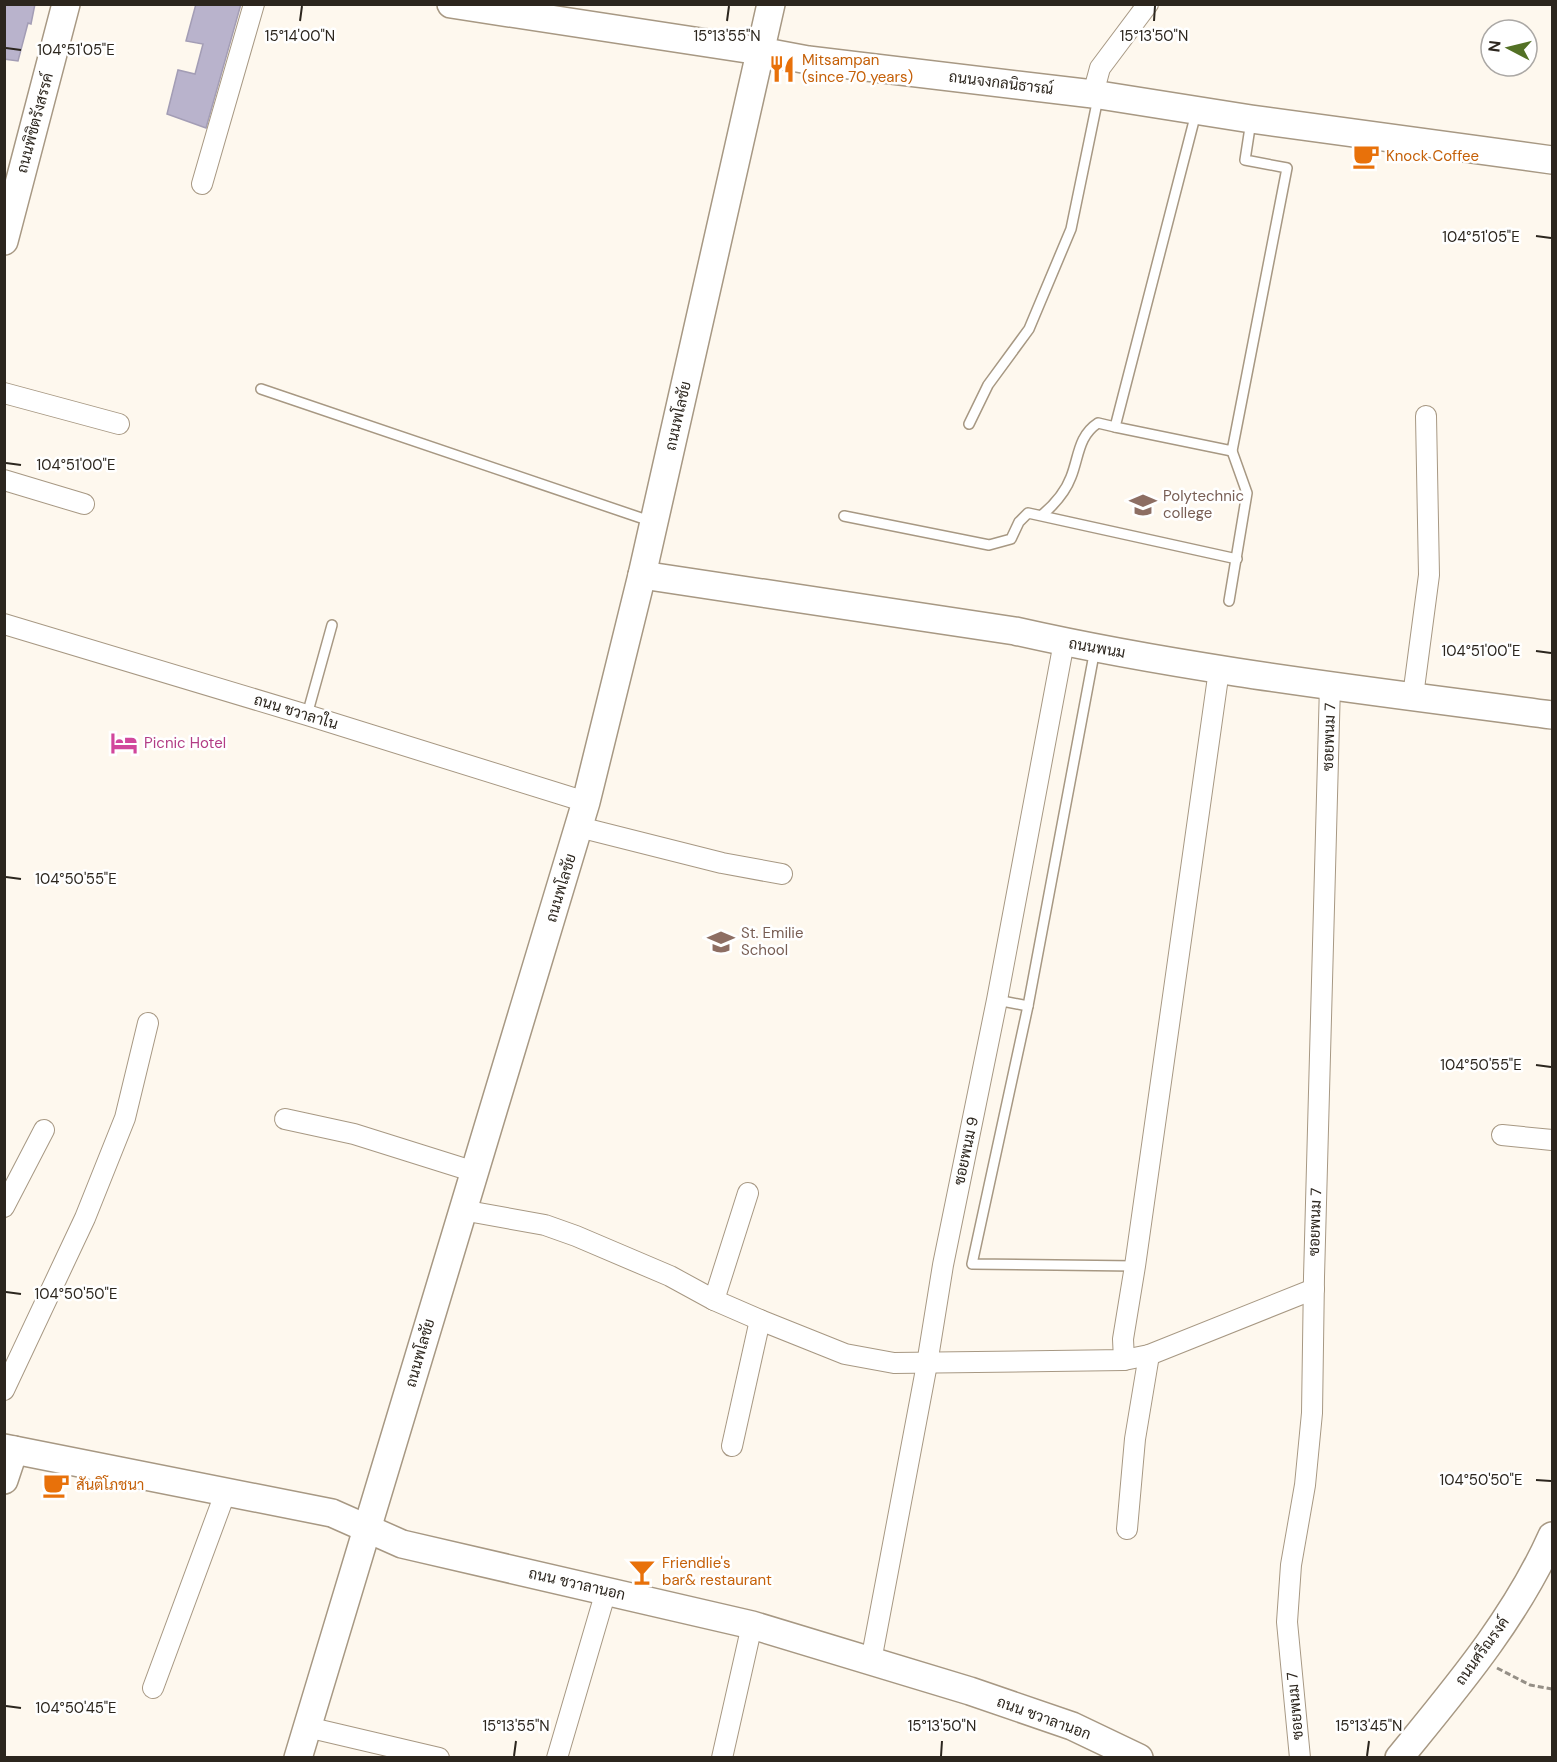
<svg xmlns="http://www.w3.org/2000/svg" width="1557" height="1762" font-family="'DM Sans',Sarabun,sans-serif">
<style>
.building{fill:#b9b3cc;stroke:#a39db5;stroke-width:1.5}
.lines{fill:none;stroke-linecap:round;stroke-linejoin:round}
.lane-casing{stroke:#a79883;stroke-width:12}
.street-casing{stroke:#a79883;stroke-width:22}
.secondary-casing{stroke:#a79883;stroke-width:30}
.path{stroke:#958f86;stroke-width:3;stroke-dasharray:6 3;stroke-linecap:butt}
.lane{stroke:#fff;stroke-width:9}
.street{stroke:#fff;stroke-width:20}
.secondary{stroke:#fff;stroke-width:27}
.ticks{fill:none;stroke:#2c261e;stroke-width:2}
.labels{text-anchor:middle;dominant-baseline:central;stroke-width:5;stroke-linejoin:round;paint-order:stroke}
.food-label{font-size:15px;fill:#c56008;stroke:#fff;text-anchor:start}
.street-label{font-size:15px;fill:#2c261e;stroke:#fff}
.education-label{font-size:15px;fill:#785e54;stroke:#fff;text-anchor:start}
.hotel-label{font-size:15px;fill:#b23c85;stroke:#fff;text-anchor:start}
.ticks-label{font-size:15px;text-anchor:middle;fill:#2c261e;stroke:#fff;stroke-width:5;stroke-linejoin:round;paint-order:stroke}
</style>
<rect width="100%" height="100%" fill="#fef8ee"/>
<g class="building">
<path d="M4 4H35L31 24 28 23 18 61 4 59Z"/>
<path d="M196 4H241L206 128 167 114 178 70 195 74 203 44 186 41Z"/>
</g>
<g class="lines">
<defs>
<g id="lane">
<path d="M1196 113 1115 427 1232 451 1287 168 1245 160 1251 121"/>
<path d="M261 389 650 521"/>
<path d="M969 424 988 385 1029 329 1071 229 1098 98"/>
<path d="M1042 515C1055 504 1065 493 1071 477 1079 457 1078 436 1098 423L1115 427"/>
<path d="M844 516 989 545 1011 539 1019 522 1028 513 1237 559"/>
<path d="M1229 601 1247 493 1232 451"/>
<path d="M1095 649 1028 1006 972 1264 1135 1266"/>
<path d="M307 715 332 625"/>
<path d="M997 1000 1028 1006"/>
</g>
<g id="street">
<path d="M1093 94 1100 68 1148 4"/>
<path d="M202 184 254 4"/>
<path d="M4 393 119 424"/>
<path d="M4 480 84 504"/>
<path d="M4 624 307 715 586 802"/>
<path d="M1413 696 1429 575 1426 416"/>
<path d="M579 827 722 863 782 874"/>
<path d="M285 1119 354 1134 475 1172"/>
<path d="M1502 1135 1552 1140"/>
<path d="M4 1207 44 1130"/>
<path d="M462 1210 545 1225 576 1236 670 1276 714 1300 760 1320 845 1354 894 1363 1124 1360 1149 1355 1314 1289"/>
<path d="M714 1300 748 1193"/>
<path d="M1124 1360 1123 1339 1135 1266 1219 670"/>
<path d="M4 1390 85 1218 125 1118 148 1023"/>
<path d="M732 1446 760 1320"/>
<path d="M1127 1529 1135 1439 1149 1355"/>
<path d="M871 1661 927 1364 943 1265 997 1000 1064 642"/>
<path d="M153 1688 226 1491"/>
<path d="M307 1727 439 1758"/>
<path d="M557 1758 606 1591"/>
<path d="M722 1758 752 1625"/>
<path d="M1300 1758 1287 1622 1291 1565 1305 1485 1312 1413 1314 1277 1330 685"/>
</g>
<g id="secondary">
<path d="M451 4 760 51 808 60 1093 94 1251 119 1552 160"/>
<path d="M4 241 66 4"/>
<path d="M642 575 1015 631C1192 671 1373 691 1552 715"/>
<path d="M4 1448 332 1513 402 1544 752 1625 970 1691 1072 1726 1139 1758"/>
<path d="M4 1480 14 1450"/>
<path d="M298 1758 586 802 642 575 771 4"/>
<path d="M1399 1758C1456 1688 1515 1619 1552 1536"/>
</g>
</defs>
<use href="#lane" class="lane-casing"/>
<use href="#street" class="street-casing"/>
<use href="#secondary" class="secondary-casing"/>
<path class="path" d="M1497 1668 1530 1685 1552 1689"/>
<use href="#lane" class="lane"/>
<use href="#street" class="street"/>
<use href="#secondary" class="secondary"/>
</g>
<path class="ticks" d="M300 21 302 6M727 21 729 6M1154 21 1155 6M6 48 21 50M1536 236 1551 238M6 463 21 465M1536 651 1551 653M6 877 21 879M1536 1065 1551 1067M6 1292 21 1294M1536 1480 1551 1481M6 1706 21 1708M514 1756 516 1741M941 1756 942 1741M1367 1756 1369 1741"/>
<defs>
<symbol id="restaurant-bare" viewBox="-9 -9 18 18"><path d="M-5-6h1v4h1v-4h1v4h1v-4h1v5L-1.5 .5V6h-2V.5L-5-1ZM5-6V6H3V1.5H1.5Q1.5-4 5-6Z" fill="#e8710a" stroke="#fff" stroke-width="2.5" paint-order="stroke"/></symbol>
<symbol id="cafe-bare" viewBox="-9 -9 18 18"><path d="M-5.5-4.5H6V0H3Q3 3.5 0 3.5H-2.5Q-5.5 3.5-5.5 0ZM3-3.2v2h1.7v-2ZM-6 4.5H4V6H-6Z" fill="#e8710a" stroke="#fff" stroke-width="2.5" paint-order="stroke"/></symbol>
<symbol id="university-bare" viewBox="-9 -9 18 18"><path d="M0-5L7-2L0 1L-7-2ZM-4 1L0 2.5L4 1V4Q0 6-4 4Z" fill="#8d6e63" stroke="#fff" stroke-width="2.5" paint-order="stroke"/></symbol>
<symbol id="hotel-bare" viewBox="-9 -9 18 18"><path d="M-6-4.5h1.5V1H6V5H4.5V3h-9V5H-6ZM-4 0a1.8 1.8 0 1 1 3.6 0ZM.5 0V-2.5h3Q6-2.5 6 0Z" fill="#d1479c" stroke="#fff" stroke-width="2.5" paint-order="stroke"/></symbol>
<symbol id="school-bare" viewBox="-9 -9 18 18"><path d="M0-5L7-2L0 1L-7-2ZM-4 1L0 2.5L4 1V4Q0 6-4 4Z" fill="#8d6e63" stroke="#fff" stroke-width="2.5" paint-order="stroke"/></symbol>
<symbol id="bar-bare" viewBox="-9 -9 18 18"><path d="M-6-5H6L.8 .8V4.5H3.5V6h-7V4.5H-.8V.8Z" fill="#e8710a" stroke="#fff" stroke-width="2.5" paint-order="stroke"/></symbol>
</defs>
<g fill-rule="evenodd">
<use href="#restaurant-bare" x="763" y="50" width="38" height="38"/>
<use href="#cafe-bare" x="1347" y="137" width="38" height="38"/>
<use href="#university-bare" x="1124" y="486" width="38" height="38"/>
<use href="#hotel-bare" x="105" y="724" width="38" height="38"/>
<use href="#school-bare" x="702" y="923" width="38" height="38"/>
<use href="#cafe-bare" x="37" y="1466" width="38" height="38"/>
<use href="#bar-bare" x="623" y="1553" width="38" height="38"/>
</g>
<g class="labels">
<g class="food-label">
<text x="802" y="60">Mitsampan<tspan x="802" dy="17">(since 70 years)</tspan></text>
<text x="1386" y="156">Knock Coffee</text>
<text x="76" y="1485">สันติโภชนา</text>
<text x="662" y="1563">Friendlie's<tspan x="662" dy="17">bar&amp; restaurant</tspan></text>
</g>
<g class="street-label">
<text transform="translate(1001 83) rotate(7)">ถนนจงกลนิธารณ์</text>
<text transform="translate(35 123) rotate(-75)">ถนนพิชิตรังสรรค์</text>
<text transform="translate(678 416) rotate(-77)">ถนนพโลชัย</text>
<text transform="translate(1097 648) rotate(10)">ถนนพนม</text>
<text transform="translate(296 712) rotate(17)">ถนน ชวาลาใน</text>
<text transform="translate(1329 737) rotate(-88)">ซอยพนม 7</text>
<text transform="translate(561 888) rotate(-73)">ถนนพโลชัย</text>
<text transform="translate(966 1151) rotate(-78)">ซอยพนม 9</text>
<text transform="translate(1315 1222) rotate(-88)">ซอยพนม 7</text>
<text transform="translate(420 1353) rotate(-74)">ถนนพโลชัย</text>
<text transform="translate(577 1584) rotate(13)">ถนน ชวาลานอก</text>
<text transform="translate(1482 1651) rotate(-54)">ถนนศรีณรงค์</text>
<text transform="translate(1295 1706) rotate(-95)">ซอยพนม 7</text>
<text transform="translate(1044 1718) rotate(20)">ถนน ชวาลานอก</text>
</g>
<g class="education-label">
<text x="1163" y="496">Polytechnic<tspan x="1163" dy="17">college</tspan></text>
<text x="741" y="933">St. Emilie<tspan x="741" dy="17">School</tspan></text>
</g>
<g class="hotel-label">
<text x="144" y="743">Picnic Hotel</text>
</g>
</g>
<g class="ticks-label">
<text x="300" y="41">15°14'00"N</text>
<text x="727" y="41">15°13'55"N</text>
<text x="1154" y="41">15°13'50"N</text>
<text x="76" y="55">104°51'05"E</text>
<text x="1481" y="242">104°51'05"E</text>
<text x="76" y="470">104°51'00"E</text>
<text x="1481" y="656">104°51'00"E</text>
<text x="76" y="884">104°50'55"E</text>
<text x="1481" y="1070">104°50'55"E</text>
<text x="76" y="1299">104°50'50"E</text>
<text x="1481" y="1485">104°50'50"E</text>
<text x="76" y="1713">104°50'45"E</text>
<text x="516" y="1731">15°13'55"N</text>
<text x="942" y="1731">15°13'50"N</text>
<text x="1369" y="1731">15°13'45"N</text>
</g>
<rect width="1557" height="1762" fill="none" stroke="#2c261e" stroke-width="12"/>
<g transform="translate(1509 48) rotate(277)"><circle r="28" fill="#ffffff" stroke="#aba8a5" stroke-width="1.5"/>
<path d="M0-4.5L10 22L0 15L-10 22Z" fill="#537125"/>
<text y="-9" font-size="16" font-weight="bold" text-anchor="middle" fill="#2c261e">N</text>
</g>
</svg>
